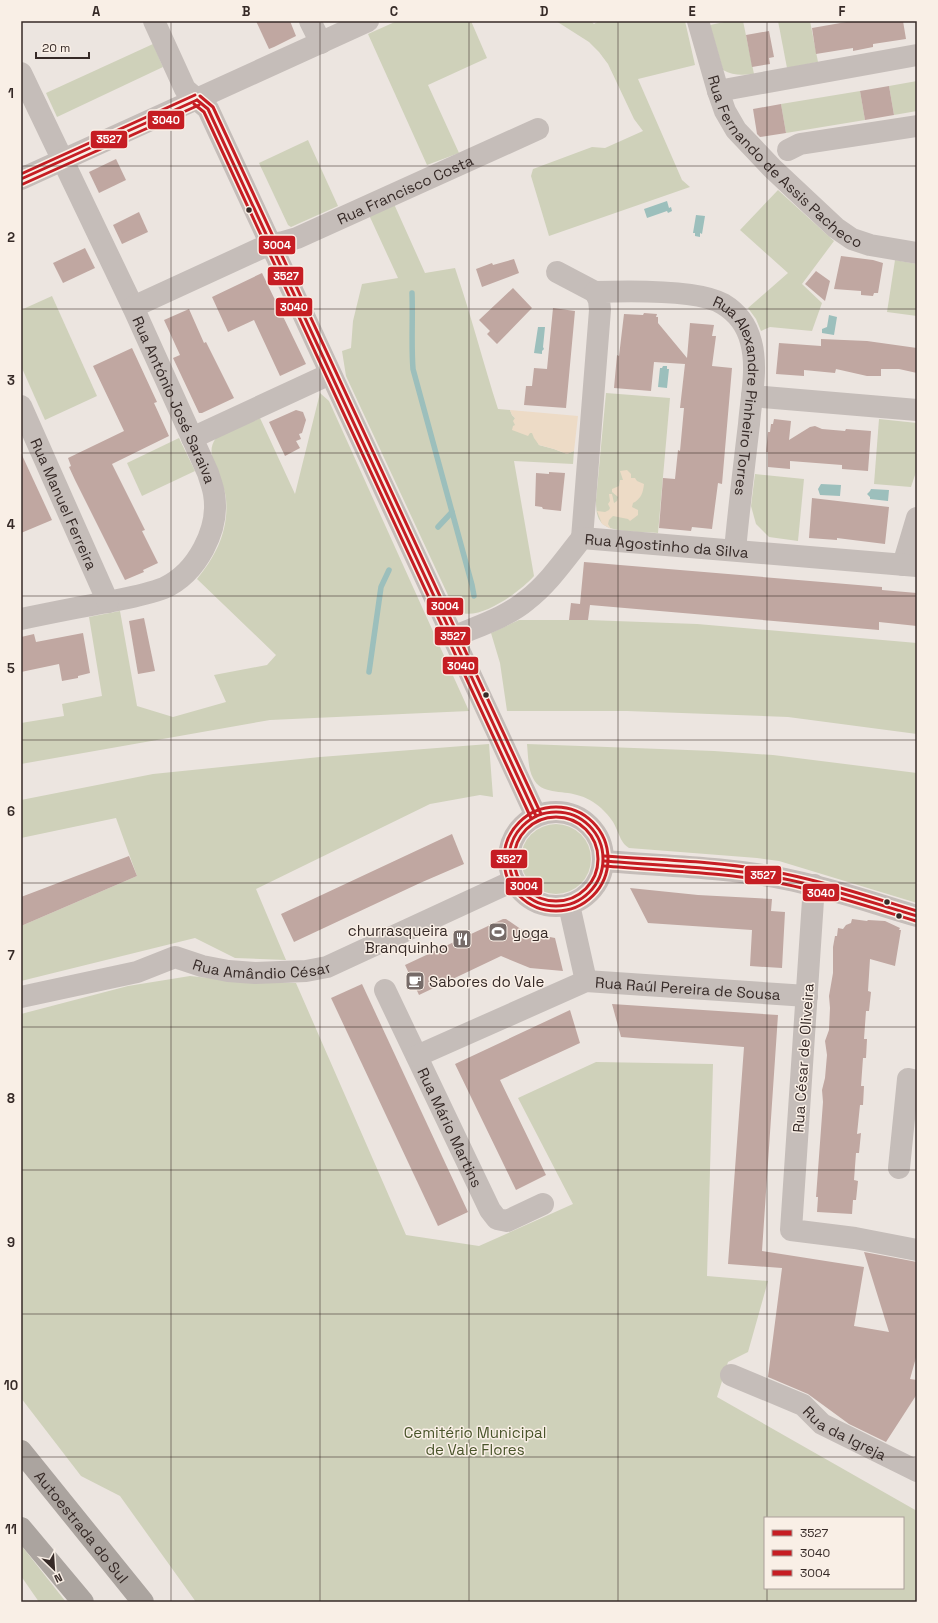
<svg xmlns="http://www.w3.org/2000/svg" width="938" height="1623" font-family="'Space Grotesk',sans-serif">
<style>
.green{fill:#cfd1ba;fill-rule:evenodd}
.sand{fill:#eddbc6}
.water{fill:#9cbfbc}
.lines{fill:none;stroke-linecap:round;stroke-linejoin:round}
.stream{stroke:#9cbfbc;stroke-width:5.5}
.building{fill:#c0a7a1}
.minor{stroke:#c5bdb9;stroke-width:22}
.highway{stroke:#aba49f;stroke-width:22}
.bus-1-casing{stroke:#f9efe6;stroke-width:6}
.bus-2-casing{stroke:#f9efe6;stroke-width:6}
.bus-3-casing{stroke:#f9efe6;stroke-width:6}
.bus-1{stroke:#c61d23;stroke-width:3}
.bus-2{stroke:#c61d23;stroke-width:3}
.bus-3{stroke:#c61d23;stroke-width:3}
.grid{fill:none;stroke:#362a27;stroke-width:1;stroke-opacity:0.55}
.bus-dot{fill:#362a27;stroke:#f9efe6;stroke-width:1.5}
.labels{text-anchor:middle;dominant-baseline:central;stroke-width:3;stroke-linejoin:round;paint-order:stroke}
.street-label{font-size:15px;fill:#362a27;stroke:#f9efe6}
.poi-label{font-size:15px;fill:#362a27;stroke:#f9efe6;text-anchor:start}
.park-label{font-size:15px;fill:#49542a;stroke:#f9efe6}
.line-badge{stroke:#f9efe6;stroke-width:1.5}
.badge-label{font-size:11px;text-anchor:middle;font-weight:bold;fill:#fff}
.neatline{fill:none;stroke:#362a27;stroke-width:1.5}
.grid-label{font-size:13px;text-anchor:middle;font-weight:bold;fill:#362a27}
</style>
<rect width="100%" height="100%" fill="#ece5e0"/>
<g class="green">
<path d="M397 21H471L487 58 428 85 459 153 427 165 368 34Z"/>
<path d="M556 21H591L594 24 599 21H685L695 65 638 79 682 180 690 187 549 236 531 176 533 169 592 147 605 148 643 131 634 119 608 64 599 52 589 42Z"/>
<path d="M729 21H743L754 74C743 75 733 76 723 70L710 25Z"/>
<path d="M778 21H810L818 62 787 68Z"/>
<path d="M153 44 163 67 57 117 46 93Z"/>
<path d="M917 81V111L894 115 889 86Z"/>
<path d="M860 91 865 120 786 133 781 104Z"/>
<path d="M308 140 338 206 291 227 288 225 259 163Z"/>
<path d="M778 190 834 241 802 284 822 303 812 331 770 327 761 331 756 319 748 308 788 273 740 230Z"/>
<path d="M394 204 425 273 455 268C471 315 483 362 498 409L510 410 512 415 530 433H533L539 445 554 449 567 454 574 451 573 464 514 461 534 576C521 591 472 628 454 608L346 376 342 351 351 348 353 321 362 284 398 278 369 215Z"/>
<path d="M895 260 917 264V316L887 312Z"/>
<path d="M52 296 97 396 45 420 21 366V310Z"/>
<path d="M320 393 329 401 469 711 270 720 21 764V723L64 716 62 704 102 696 89 617 120 611 137 706 173 717 226 702 214 675 267 665 276 655 197 579C216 556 229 530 226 499 225 479 202 456 216 438L260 418 295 494Z"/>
<path d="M606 393 670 398 658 533C645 532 612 533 603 524 596 518 596 508 596 500Z"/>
<path d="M879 419 917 423V469L911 487 874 484Z"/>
<path d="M179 438 195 471 142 496 127 463Z"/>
<path d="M755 474 804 479 798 541 769 537 756 524 751 506Z"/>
<path d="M519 620H588L697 624 917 643V734L788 717 627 711H507L500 663 491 633Z"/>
<path d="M489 744 493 797 480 795 430 804 256 889 286 960 235 958 195 938 21 981V926L137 876 116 818 21 838V800L153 774 320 757Z"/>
<path d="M527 744 714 751 773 755 917 773V903L779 861 757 858 629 848C621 843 620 836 616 828 613 820 607 814 601 808 594 802 586 797 577 795 562 790 541 795 533 778 528 769 528 754 527 744Z"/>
<circle cx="556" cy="859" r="35"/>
<path d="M190 976 239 981 296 983 406 1235 479 1246 573 1204 518 1098 596 1062 713 1064 707 1276 768 1281 748 1352 728 1362 717 1397 917 1511V1602H196L120 1496 81 1476 21 1398V1014L128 986ZM765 1518H903V1588H765Z"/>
<path d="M21 1545 66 1602H39L21 1576Z"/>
</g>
<g class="sand">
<path d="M510 410 578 416 574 451 567 454 554 449 539 445 534 438 532 433H530L528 436 512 430 513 426 515 425 513 421 515 418 512 415Z"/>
<path d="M627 470 631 474V478H635L637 481 644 484C643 493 641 499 633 503L632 507 638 510V515L630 521 628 519 613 516 609 520 608 524 611 529 602 524 597 511 605 512 609 510 610 508 608 504 610 501 609 494H612L614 503 617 501 618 497 612 492V489L619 486 620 480H623L620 471Z"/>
</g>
<g class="water">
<path d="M667 201 669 208 671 207 672 211 668 213 667 211 647 218 644 209Z"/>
<path d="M696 215 705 216 702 234 700 233V237L695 236V233H693Z"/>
<path d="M829 315 837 317 834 335 822 333V329L827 327Z"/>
<path d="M538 327H545L543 347 544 349 542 351V354L534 353Z"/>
<path d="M663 366H667V369H669L667 388 658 387 660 368H662Z"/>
<path d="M821 484 841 485 840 496 820 495 818 489Z"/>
<path d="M871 489 889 490 888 501 870 499V497L867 494 870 491Z"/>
</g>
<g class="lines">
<g class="stream">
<path d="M412 293C413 319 411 344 413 369L472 585 474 596"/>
<path d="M438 527 452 512"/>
<path d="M369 672 381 587 389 570"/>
</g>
</g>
<g class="building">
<path d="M256 21H290L296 36 274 47 269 49Z"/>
<path d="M852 21H903L906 39 873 44V47L853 51V48L816 54 812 28Z"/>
<path d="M769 31 774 57 769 58 770 64 752 67 746 35Z"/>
<path d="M889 86 894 115 865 120 860 91Z"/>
<path d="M781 104 786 133 760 137 757 134 753 109Z"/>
<path d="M116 159 126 180 99 193 89 172Z"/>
<path d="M139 212 148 232 122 244 113 225Z"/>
<path d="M85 248 95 268 63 283 53 263Z"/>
<path d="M841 256 873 260 883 263 878 293H874L873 296 861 295V291L834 289Z"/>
<path d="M514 259 519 273 482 287 476 269 492 263 493 265Z"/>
<path d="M816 271 830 281 825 301 805 284Z"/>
<path d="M262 273 306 364 280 376 254 320 228 332 212 297Z"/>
<path d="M513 288 532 308 497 344 487 334 490 331 479 320Z"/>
<path d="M553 308 575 311 566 408 524 405 526 386H532L534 368 547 369Z"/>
<path d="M189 309 204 343 206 342 234 398 202 413H199L173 358 180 355 164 320Z"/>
<path d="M644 313 657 314 656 317H658V323L687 358 690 323 714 325 712 336H716L712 366 732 368 722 484 718 483 712 529 692 527 691 531 659 528 663 478 675 479 678 450 680 451 684 408H680L685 364 654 362 651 391 614 388 617 355 619 356 624 314 643 315Z"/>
<path d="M821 339 867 341 917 348V373L899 369H881V376H867L836 369 835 373 804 370V376L776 374 779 343 821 346Z"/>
<path d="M132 348 157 402 154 403 169 436 112 464 145 530 142 531 158 563 143 570 144 572 125 580 75 480 69 467 71 466 68 458 124 431 93 366Z"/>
<path d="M296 410 303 412 306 420 302 433 299 434 301 439 296 441 300 448 285 456 269 422Z"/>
<path d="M774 419 791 421 789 440 810 427 815 426 822 429 845 431 846 429 871 431 868 471 842 469V465L790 461V469L768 467V452H766L768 432H770L771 424H773Z"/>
<path d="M21 453 52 520 21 533Z"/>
<path d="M549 472 565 473 561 511 543 509 542 507 535 506 536 473 549 474Z"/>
<path d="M812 498 889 507 885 544 837 538V540L809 538Z"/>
<path d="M584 562 882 587V590L917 593V626L879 622V630L590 605 588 620H569L571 603 580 604Z"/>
<path d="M144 618 155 671 138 674 129 621Z"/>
<path d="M83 633 90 673 78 676V678L62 681 59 664 21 672V637L34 634 36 642Z"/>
<path d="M452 834 464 864 420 883 294 942 281 914Z"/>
<path d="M129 856 137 876 21 926V897Z"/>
<path d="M630 888 698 895 772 899 771 911 785 912 782 968 750 966 752 930 648 923Z"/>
<path d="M503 919H506L525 932 555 938 563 971 530 968 501 956 419 995 405 965Z"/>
<path d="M852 919 867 921 868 920 885 921 900 928 899 930H901L895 966 870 959 868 991 871 992 869 1011H866L864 1039H867L866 1058H863L861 1086H864L863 1105H860L857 1134 861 1133 859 1153H856L854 1180 858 1181 856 1200H853L852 1214 817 1212 818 1197H816L823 1102 822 1090 825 1078 827 1055 825 1041 829 1030 830 1008 829 996 833 973V947L835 936H837L838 928 843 929 846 925 851 923Z"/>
<path d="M362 984 468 1212 438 1226 331 998Z"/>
<path d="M612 1004 778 1015 762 1251 864 1267 854 1326 889 1332 864 1252 917 1262V1354L910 1379 917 1380V1394L886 1442 849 1424 808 1394 768 1377 782 1268 728 1264 744 1047 621 1037Z"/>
<path d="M570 1010 580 1043 500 1080 546 1175 516 1190 455 1064Z"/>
</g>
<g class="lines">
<g class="minor">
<path d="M154 21 185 89 208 109 536 816"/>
<path d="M310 21 321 43"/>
<path id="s1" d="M698 21 718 91 725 111 736 130 773 169 836 228 852 239 870 245 917 253"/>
<path id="s2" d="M21 73 133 307 208 473C210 480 213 487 214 494 220 529 197 573 164 588 146 595 127 598 108 602 79 607 50 613 21 619"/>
<path d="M718 91 917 55"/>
<path d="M788 150 800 144 917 126"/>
<path d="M21 179 368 21"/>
<path d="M557 272 595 292"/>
<path id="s3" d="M133 307 270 244 283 242 297 238 538 129"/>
<path d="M752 396 917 410"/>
<path id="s4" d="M21 406 108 602"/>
<path d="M192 438 330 374"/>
<path id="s5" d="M582 538 600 310 599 300 595 292C625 291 698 289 723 304 738 313 747 326 751 342 758 368 751 398 749 424 744 466 739 508 735 550"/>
<path d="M903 565 917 518"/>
<path id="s6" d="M453 637C478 626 507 617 527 600 549 583 565 559 582 538L917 566"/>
<circle cx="556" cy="859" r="47"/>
<path d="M604 861C664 866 726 867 785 879 830 888 873 903 917 916"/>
<path d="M814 885 791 1230 855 1238 917 1250"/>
<path d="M569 905 586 981"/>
<path id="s7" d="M385 990 490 1210 497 1219 507 1221 543 1204"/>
<path id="s8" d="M21 997 137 972 175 957 202 966 228 971 255 973 306 971 327 967 513 881"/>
<path id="s9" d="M417 1056 586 981 807 996"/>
<path d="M899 1168 908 1079 917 1081"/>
<path id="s10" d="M731 1375 803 1405 822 1424 917 1471"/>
</g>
<g class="highway">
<path id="s11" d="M21 1451 143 1602"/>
<path d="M21 1528 83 1602"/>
</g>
<defs>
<g id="bus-1">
<path d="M197 100 208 109 536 816"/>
<path d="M21 179 197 100"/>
<circle cx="556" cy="859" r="47"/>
<path d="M604 861C664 866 726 867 785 879 830 888 873 903 917 916"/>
</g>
<g id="bus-2">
<path d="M194 104 204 112 531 818"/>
<path d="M23 184 199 105"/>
<circle cx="556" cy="859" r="52"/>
<path d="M604 866C664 871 725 872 784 884 829 893 872 908 916 921"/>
</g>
<g id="bus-3">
<path d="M200 96 213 107 541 814"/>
<path d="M21 174 195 95"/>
<circle cx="556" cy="859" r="42"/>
<path d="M604 856C658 860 712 861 765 870 817 879 867 896 917 911"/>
</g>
</defs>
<use href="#bus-1" class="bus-1-casing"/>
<use href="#bus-2" class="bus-2-casing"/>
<use href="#bus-3" class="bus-3-casing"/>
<use href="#bus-1" class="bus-1"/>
<use href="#bus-2" class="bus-2"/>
<use href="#bus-3" class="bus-3"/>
</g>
<path class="grid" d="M171 21V1602M320 21V1602M469 21V1602M618 21V1602M767 21V1518M21 166H917M21 309H917M21 453H917M21 596H917M21 740H917M21 883H917M21 1027H917M21 1170H917M21 1314H917M21 1457H917M767 1588V1602"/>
<defs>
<symbol id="stadium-square" viewBox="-11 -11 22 22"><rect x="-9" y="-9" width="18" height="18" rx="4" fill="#766b68" stroke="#f9efe6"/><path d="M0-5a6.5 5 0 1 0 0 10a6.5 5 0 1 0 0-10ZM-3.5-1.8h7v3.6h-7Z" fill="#fff"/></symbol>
<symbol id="restaurant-square" viewBox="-11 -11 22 22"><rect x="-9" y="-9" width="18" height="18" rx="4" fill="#766b68" stroke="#f9efe6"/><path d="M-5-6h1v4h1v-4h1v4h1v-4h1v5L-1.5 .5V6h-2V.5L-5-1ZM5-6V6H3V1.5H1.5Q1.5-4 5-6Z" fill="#fff"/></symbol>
<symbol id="cafe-square" viewBox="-11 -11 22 22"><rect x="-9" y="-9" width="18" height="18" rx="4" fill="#766b68" stroke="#f9efe6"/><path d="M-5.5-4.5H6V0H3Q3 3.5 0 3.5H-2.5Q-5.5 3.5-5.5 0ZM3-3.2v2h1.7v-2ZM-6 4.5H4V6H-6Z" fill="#fff"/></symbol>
</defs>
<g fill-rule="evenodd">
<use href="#stadium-square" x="487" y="921" width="22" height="22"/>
<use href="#restaurant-square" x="451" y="928" width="22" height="22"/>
<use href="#cafe-square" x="404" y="970" width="22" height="22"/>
</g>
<g class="bus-dot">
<circle cx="249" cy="210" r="3.5"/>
<circle cx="486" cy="695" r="3.5"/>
<circle cx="887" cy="902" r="3.5"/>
<circle cx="899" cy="916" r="3.5"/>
</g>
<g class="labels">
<g class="street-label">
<text stroke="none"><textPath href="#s1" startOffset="171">Rua Fernando de Assis Pacheco</textPath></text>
<text stroke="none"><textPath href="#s3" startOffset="297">Rua Francisco Costa</textPath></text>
<text stroke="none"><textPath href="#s2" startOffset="361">Rua António José Saraiva</textPath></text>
<text stroke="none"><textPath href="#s5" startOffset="474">Rua Alexandre Pinheiro Torres</textPath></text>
<text stroke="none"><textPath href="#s4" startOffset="107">Rua Manuel Ferreira</textPath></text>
<text stroke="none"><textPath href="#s6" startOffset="251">Rua Agostinho da Silva</textPath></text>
<text stroke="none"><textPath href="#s8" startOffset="248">Rua Amândio César</textPath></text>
<text stroke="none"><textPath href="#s9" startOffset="287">Rua Raúl Pereira de Sousa</textPath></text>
<text transform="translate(803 1058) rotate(-86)">Rua César de Oliveira</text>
<text stroke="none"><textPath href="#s7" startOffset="152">Rua Mário Martins</textPath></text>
<text stroke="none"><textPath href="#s10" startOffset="129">Rua da Igreja</textPath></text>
<text stroke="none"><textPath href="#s11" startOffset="97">Autoestrada do Sul</textPath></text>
</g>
<g class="poi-label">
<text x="448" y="930" text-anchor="end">churrasqueira<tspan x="448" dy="17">Branquinho</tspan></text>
<text x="512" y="932">yoga</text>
<text x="429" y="981">Sabores do Vale</text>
</g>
<g class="park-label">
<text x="475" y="1432">Cemitério Municipal<tspan x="475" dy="17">de Vale Flores</tspan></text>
</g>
</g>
<g class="line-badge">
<rect x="147" y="110" width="38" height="20" rx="4" fill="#c61d23"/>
<rect x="90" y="130" width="38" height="19" rx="4" fill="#c61d23"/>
<rect x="258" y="235" width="38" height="20" rx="4" fill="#c61d23"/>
<rect x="267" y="266" width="37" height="20" rx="4" fill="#c61d23"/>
<rect x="275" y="297" width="38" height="20" rx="4" fill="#c61d23"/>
<rect x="426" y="597" width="38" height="19" rx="4" fill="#c61d23"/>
<rect x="434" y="626" width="37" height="20" rx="4" fill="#c61d23"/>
<rect x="442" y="656" width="37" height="19" rx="4" fill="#c61d23"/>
<rect x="490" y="849" width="38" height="20" rx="4" fill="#c61d23"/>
<rect x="744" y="865" width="38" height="20" rx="4" fill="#c61d23"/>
<rect x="505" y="877" width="38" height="19" rx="4" fill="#c61d23"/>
<rect x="802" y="883" width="38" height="19" rx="4" fill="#c61d23"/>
</g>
<g class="badge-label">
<text x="166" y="124">3040</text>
<text x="109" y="143">3527</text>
<text x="277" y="249">3004</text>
<text x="286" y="280">3527</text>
<text x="294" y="311">3040</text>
<text x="445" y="610">3004</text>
<text x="453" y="640">3527</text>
<text x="461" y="670">3040</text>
<text x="509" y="863">3527</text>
<text x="763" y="879">3527</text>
<text x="524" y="890">3004</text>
<text x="821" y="897">3040</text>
</g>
<rect width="938" height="1623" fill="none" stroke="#f9efe6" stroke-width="44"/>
<rect x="764" y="1517" width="140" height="72" fill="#f9efe6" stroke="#aba09a"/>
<rect x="772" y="1530" width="20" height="6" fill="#c61d23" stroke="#aba09a"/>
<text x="800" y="1537" font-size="12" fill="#362a27">3527</text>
<rect x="772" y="1550" width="20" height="6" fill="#c61d23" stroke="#aba09a"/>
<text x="800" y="1557" font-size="12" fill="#362a27">3040</text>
<rect x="772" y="1570" width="20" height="6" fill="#c61d23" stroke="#aba09a"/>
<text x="800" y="1577" font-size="12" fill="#362a27">3004</text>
<g transform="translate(54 1569) rotate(155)" stroke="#f9efe6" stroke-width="3" paint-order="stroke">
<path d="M0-3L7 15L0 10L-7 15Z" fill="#362a27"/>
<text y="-6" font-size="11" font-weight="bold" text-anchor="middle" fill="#362a27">N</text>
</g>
<path d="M36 52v6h53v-6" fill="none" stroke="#362a27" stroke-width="2"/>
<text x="42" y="52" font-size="12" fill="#362a27" stroke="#f9efe6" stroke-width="3" paint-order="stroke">20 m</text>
<rect x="22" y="22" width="894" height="1579" class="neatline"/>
<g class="grid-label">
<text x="96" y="16">A</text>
<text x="246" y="16">B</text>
<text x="394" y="16">C</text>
<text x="544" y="16">D</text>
<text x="692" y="16">E</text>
<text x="842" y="16">F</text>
<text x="11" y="98">1</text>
<text x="11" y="242">2</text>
<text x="11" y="385">3</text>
<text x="11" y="529">4</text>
<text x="11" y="673">5</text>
<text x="11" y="816">6</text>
<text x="11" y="960">7</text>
<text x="11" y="1103">8</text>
<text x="11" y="1247">9</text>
<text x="11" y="1390">10</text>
<text x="11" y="1534">11</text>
</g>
</svg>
